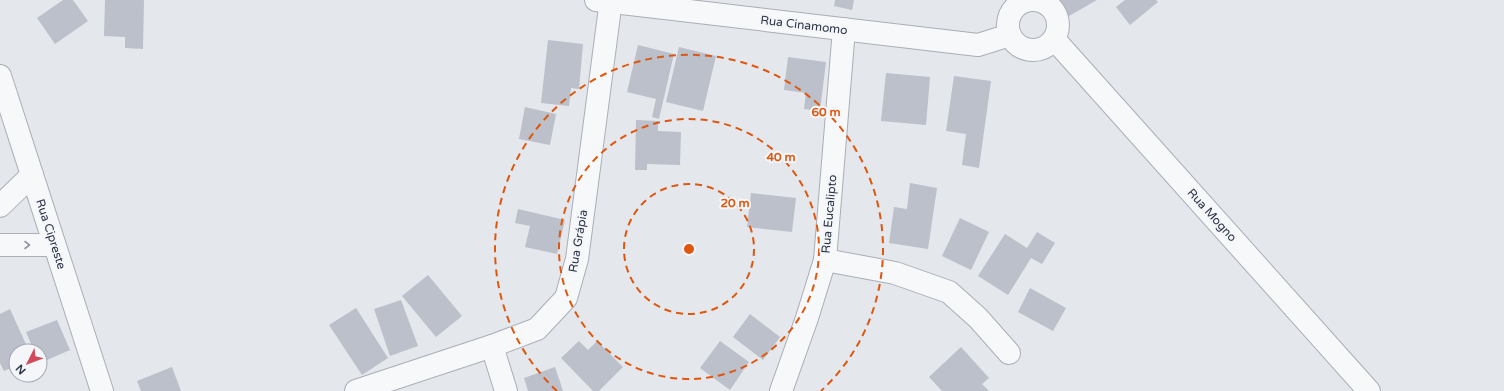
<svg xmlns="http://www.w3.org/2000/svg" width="1504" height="391" font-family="'Varela Round',sans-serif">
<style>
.building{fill:#bbc0ca}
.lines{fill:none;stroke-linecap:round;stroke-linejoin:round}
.minor-casing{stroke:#a9aeb7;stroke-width:24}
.minor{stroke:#f7f8fa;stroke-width:22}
.oneway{stroke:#9196a0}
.ring{fill:none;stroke:#df570f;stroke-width:2;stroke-dasharray:7 5}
.labels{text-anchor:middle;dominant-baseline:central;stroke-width:4;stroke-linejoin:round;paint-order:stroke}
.street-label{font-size:12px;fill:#2b3445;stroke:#f4f6f9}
.centre{fill:#df570f;stroke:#f4f6f9;stroke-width:2}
.ring-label{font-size:12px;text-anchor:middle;font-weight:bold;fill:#df570f;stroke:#f4f6f9;stroke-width:4;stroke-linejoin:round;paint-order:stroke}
</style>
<rect width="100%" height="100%" fill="#e4e7ec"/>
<g class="building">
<path d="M63 0H73L88 21 55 44 37 18Z"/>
<path d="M105 0H144L143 49 125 48V37L104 36Z"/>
<path d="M835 0H854L852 10 834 6Z"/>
<path d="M1059 0H1097L1069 16Z"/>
<path d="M1125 0H1156L1158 2 1130 25 1116 7Z"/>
<path d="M548 40 583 44 579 89 571 88 569 106 541 103Z"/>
<path d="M638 45 674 54 659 119 652 117 656 99 627 92Z"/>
<path d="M679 47 716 56 703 111 666 102Z"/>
<path d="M788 57 826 62 820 111 804 109 806 93 784 90Z"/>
<path d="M886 73 930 77 926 125 881 121Z"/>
<path d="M954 76 991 81 979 168 962 165 966 134 946 131Z"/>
<path d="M525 107 556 114 550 145 519 139Z"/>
<path d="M636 120 658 121V131L681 132 680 165 647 164V170H635Z"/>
<path d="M910 183 937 188 928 249 889 243 894 207 907 209Z"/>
<path d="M751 193 796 198 792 232 747 227Z"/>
<path d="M518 209 565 220 557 254 525 247 530 226 515 223Z"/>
<path d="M960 218 989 232 971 270 942 256Z"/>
<path d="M1037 232 1055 243 1042 264 1031 258 1008 295 978 276 1005 234 1027 248Z"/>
<path d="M428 275 462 316 436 337 402 296Z"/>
<path d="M1030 288 1066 308 1053 331 1018 312Z"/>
<path d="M401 300 418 346 390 356 374 309Z"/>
<path d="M356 308 388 358 362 375 329 325Z"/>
<path d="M10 309 29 351H16V366L4 371 0 363V314Z"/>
<path d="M750 314 780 337 763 360 733 337Z"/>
<path d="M57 320 70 350 40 363V351H34L26 332Z"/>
<path d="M579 341 588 350 597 341 623 367 599 391H593L561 358Z"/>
<path d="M720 341 749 362 730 390 700 368Z"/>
<path d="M961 347 989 378 982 384 989 391H942L929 377Z"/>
<path d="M172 367 181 391H141L137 381Z"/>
<path d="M555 367 563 391H528L524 378Z"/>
</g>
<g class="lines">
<defs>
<g id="minor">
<path d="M596 0 978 45 1010 35"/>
<circle cx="1033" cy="25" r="25"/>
<path d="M1054 39 1369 391"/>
<path d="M0 76 102 391"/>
<path d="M0 206 32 175"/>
<path d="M0 245H54"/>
<path d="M825 260 895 273 949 292 978 318 1009 353"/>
<path d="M492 346 506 391"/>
<path d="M356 391 492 346 537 329 566 298 577 259 611 0"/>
<path d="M781 391 807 318 825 260 844 29"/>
</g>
</defs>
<use href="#minor" class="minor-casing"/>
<use href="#minor" class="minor"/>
</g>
<defs><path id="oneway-chevron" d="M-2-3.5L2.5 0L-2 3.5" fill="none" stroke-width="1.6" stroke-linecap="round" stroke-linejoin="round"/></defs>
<use class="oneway" href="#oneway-chevron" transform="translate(27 245)"/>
<g class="ring">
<circle cx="689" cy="249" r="65"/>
<circle cx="689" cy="249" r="130"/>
<path d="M557 391A194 194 0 1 1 821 391"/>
</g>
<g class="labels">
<g class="street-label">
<text transform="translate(804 25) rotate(7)">Rua Cinamomo</text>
<text transform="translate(829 214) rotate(-85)">Rua Eucalipto</text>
<text transform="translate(1212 215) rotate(48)">Rua Mogno</text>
<text transform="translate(51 234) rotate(72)">Rua Cipreste</text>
<text transform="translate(578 241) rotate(-80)">Rua Grápia</text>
</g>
</g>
<circle cx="689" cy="249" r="6" class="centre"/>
<g class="ring-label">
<text x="826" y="116">60 m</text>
<text x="781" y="161">40 m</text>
<text x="735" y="207">20 m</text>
</g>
<g transform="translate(28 363) rotate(228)"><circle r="19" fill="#f4f6f9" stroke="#a4a8b1"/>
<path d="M0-3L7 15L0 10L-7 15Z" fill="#d1495b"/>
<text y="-6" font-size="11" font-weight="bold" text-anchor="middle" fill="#2b3445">N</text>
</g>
</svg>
